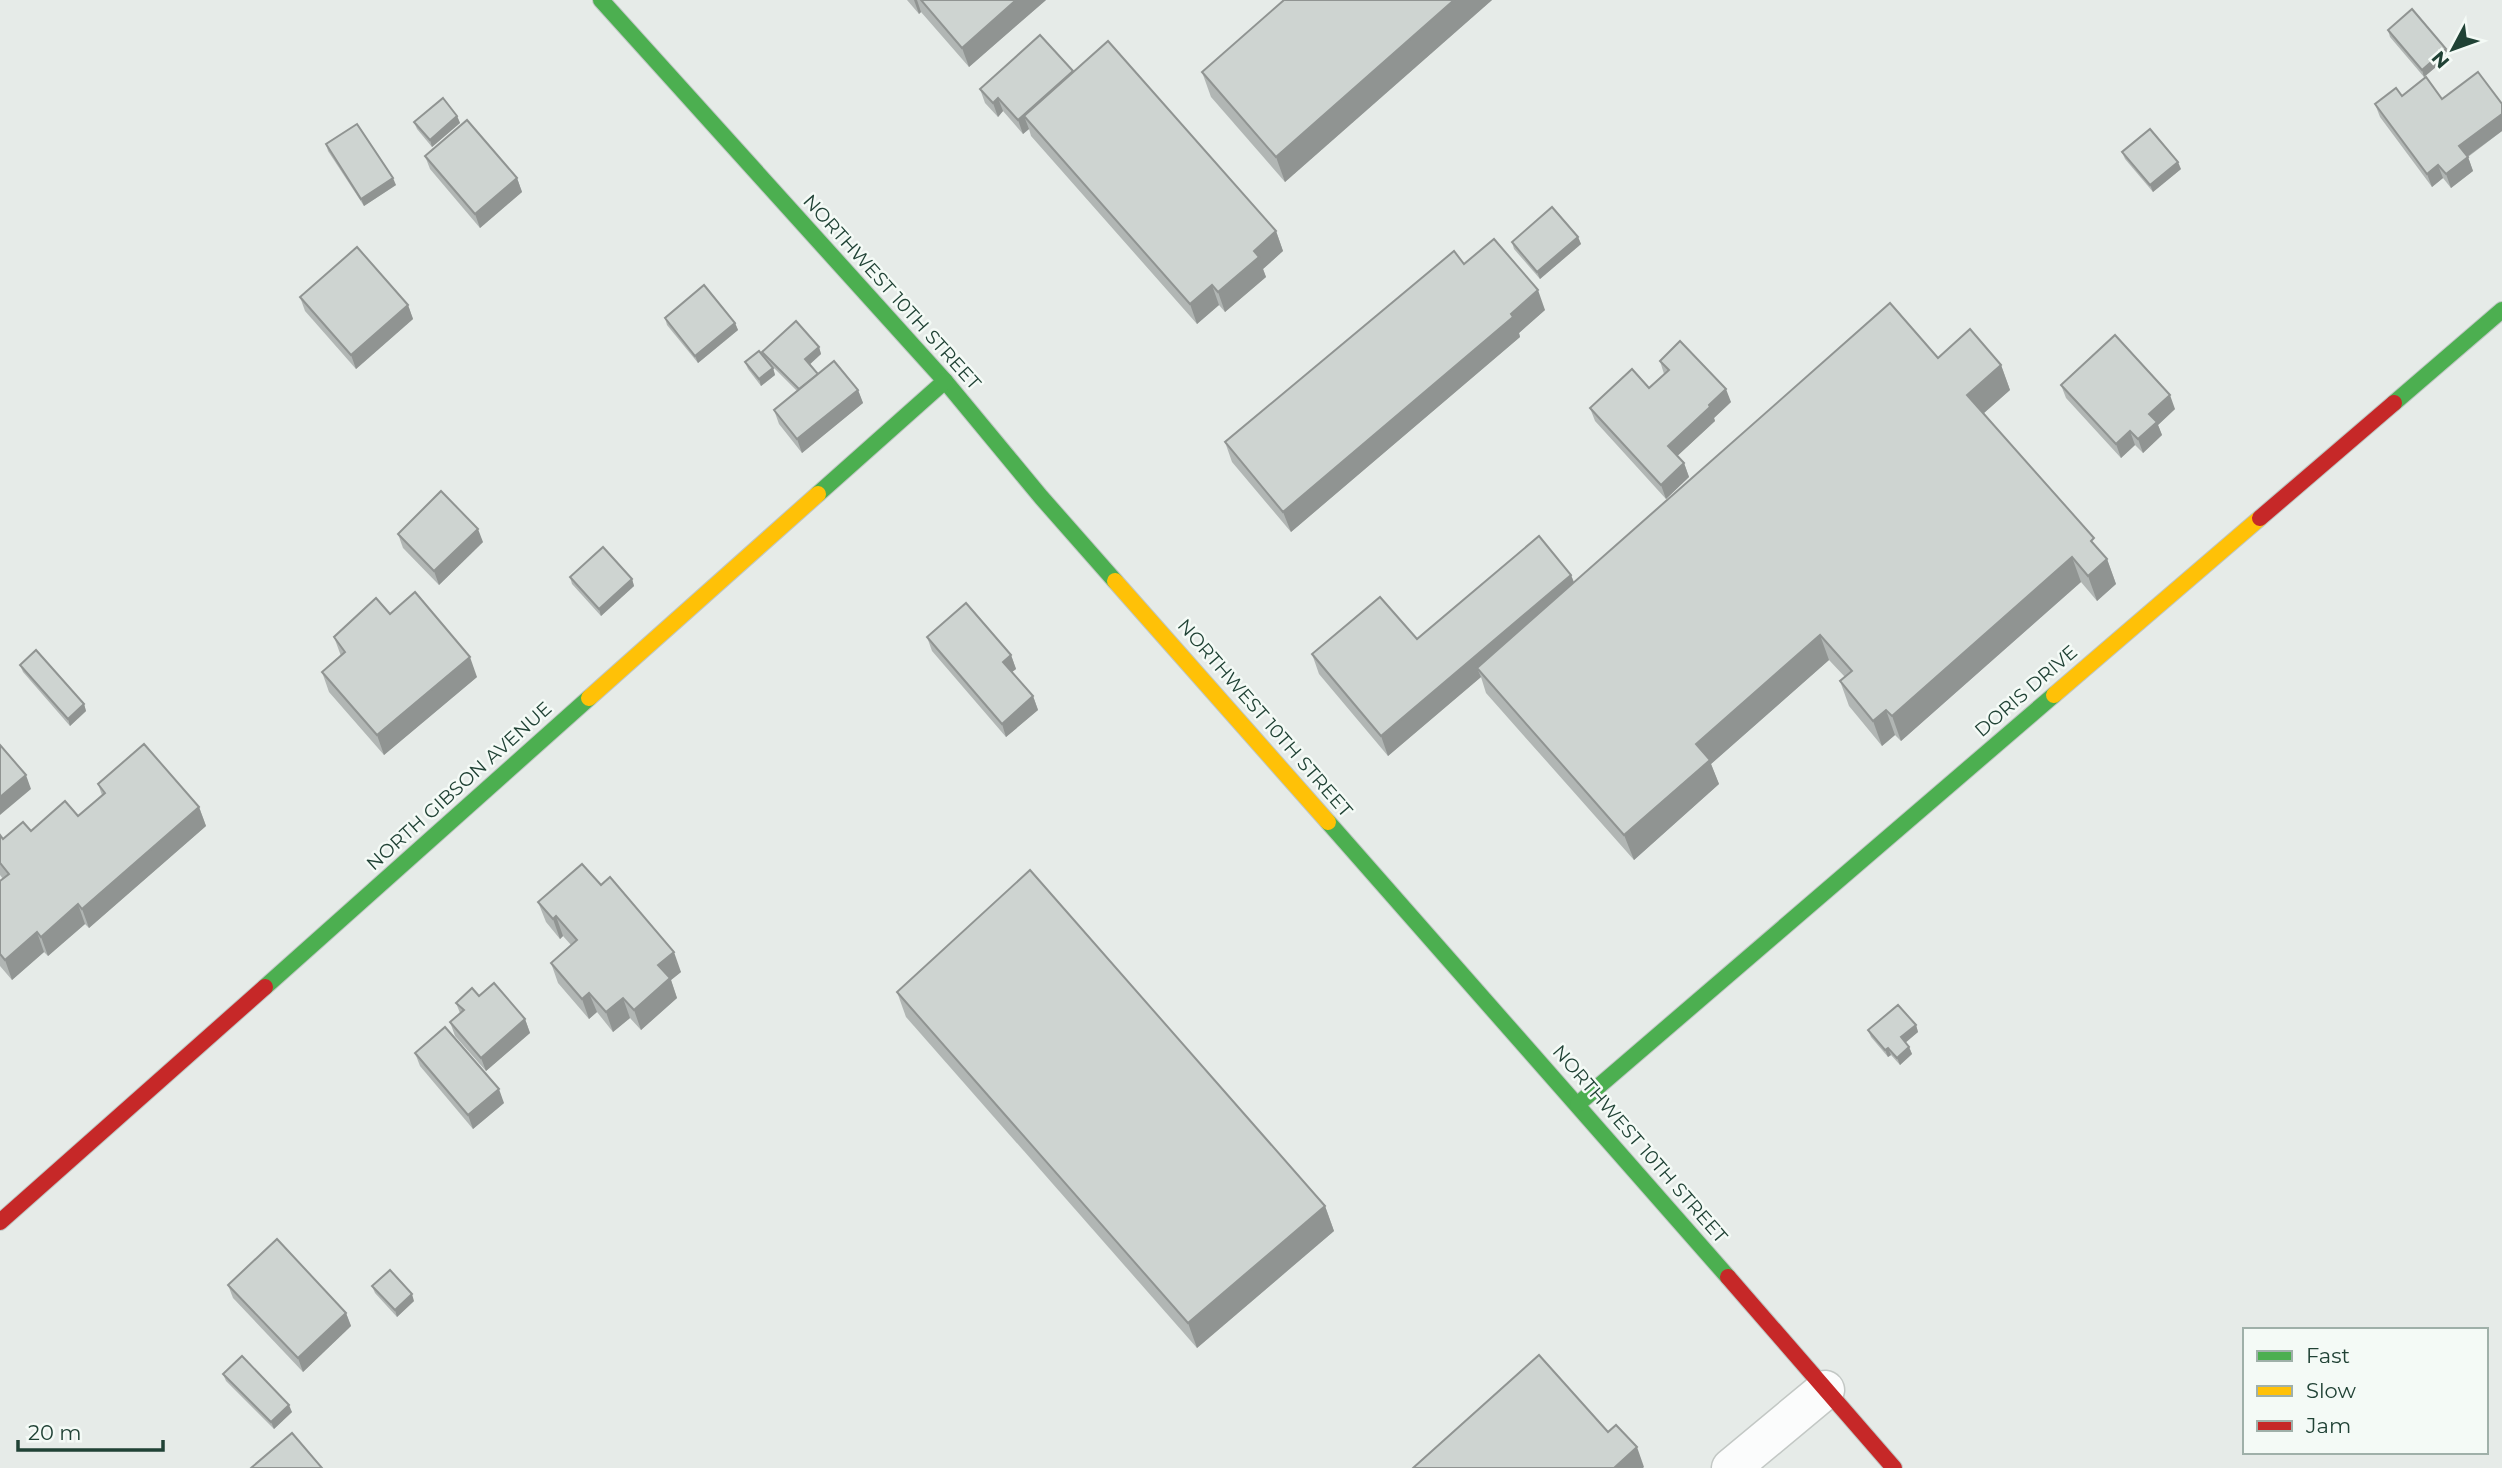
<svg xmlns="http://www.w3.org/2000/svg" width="2502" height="1468" font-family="Montserrat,sans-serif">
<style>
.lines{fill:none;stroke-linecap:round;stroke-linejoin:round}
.street-casing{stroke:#c3c8c5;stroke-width:41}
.fast-casing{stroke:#bfc7c4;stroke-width:18}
.slow-casing{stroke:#bfc7c4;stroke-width:18}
.jam-casing{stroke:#bfc7c4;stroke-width:18}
.street{stroke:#fbfcfc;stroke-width:38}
.fast{stroke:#4caf50;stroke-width:16}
.slow{stroke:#ffc107;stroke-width:16}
.jam{stroke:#c62828;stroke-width:16}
.wall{fill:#b1b6b4}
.shaded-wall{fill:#909492}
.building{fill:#ced4d1;stroke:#909492;stroke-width:2}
.labels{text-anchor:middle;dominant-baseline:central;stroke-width:5;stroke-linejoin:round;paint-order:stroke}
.street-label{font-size:19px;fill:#204235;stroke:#f4faf6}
</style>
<rect width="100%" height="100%" fill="#e6ebe8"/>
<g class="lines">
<defs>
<path id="street" d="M1731 1468 1825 1390"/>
<g id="fast">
<path d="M601 0 945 381 1041 497 1115 581"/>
<path d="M2394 403 2502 310"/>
<path d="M818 494 945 381"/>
<path d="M1328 822 1728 1277"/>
<path d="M265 987 589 698"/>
<path d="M1578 1104 2054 695"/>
</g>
<g id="slow">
<path d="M1115 581 1328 822"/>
<path d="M2054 695 2260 518"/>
<path d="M589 698 818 494"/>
</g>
<g id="jam">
<path d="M2260 518 2394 403"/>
<path d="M0 1222 265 987"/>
<path d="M1728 1277 1894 1468"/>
</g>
</defs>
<use href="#street" class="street-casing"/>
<use href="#fast" class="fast-casing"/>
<use href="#slow" class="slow-casing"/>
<use href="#jam" class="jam-casing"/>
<use href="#street" class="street"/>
<use href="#fast" class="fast"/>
<use href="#slow" class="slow"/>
<use href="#jam" class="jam"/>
</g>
<g class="wall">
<path d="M907 0H1046L969 67 921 12 919 14Z"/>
<path d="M1284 0H1492L1285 182 1211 97 1202 72Z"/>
<path d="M2388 30 2446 49 2449 56 2424 77 2390 37Z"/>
<path d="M1073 72 1276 231 1283 251 1263 269 1266 277 1225 312 1219 305 1197 324 1031 136 1029 129 1023 134 1003 111 998 117 985 103 980 89Z"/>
<path d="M2402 96 2502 104V131L2468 157 2473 171 2451 188 2443 178 2432 187 2380 117 2375 104Z"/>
<path d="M457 116 460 123 432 147 417 129 414 122Z"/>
<path d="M326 144 396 185 364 206 328 151Z"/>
<path d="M2122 152 2181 169 2153 192 2125 159Z"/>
<path d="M425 156 517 178 522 192 480 228 430 169Z"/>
<path d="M1578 237 1581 244 1540 279 1514 249 1512 242Z"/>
<path d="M1464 264 1545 310 1519 333 1520 337 1291 532 1232 462 1225 442Z"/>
<path d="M300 297 408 305 413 319 356 369 305 311Z"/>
<path d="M665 318 735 323 738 330 698 363 667 325Z"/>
<path d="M819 347 821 354 810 364 818 374 858 390 863 403 802 453 779 424 774 410 797 391 765 359 762 352Z"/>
<path d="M1938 358 2001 365 2010 390 1984 413 2107 559 2116 584 2097 601 2081 582 1901 741 1895 735 1882 746 1849 706 1840 681 1845 677 1829 660 1711 764 1719 784 1634 860 1486 693 1481 677 1388 756 1319 674 1312 654 1417 639 1571 575 1574 582Z"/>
<path d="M1660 361 1731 402 1714 418 1715 421 1677 456 1684 463 1689 477 1666 499 1595 421 1590 408 1649 388 1664 374Z"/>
<path d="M745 362 773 368 775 375 761 386 748 369Z"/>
<path d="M2061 385 2175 409 2158 425 2162 435 2143 453 2135 445 2121 458 2066 398Z"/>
<path d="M398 534 483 542 439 585 403 548Z"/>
<path d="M570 577 632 579 634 586 601 616 572 584Z"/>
<path d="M390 614 477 677 384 755 329 692 322 672 341 656 334 637Z"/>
<path d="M927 637 1011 655 1016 669 1012 672 1033 696 1038 710 1006 737 932 651Z"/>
<path d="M20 665 84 704 86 711 70 726 23 672Z"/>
<path d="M98 784 199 807 206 826 89 928 85 924 48 956 44 952 12 980 0 966V881L3 879 0 875V835L3 839 78 816 102 795Z"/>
<path d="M601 885 681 972 671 980 677 998 641 1030 630 1018 613 1032 597 1012 589 1019 558 983 551 963 571 945 563 936 560 939 546 922 538 902Z"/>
<path d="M897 992 1325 1206 1334 1231 1197 1348 906 1017Z"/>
<path d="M479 996 525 1019 530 1033 486 1071 455 1036 450 1022 460 1013 456 1003Z"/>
<path d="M1916 1025 1918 1032 1905 1042 1909 1047 1912 1054 1900 1065 1891 1055 1888 1057 1871 1037 1868 1030Z"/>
<path d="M415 1053 504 1103 473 1129 420 1066Z"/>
<path d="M228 1285 346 1313 351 1326 303 1372 233 1298Z"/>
<path d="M372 1286 414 1301 397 1317 375 1293Z"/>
<path d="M223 1374 292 1412 274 1429 226 1381Z"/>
</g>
<g class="shaded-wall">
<path d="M914 0H917L921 12 919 14Z"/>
<path d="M1016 0H1046L969 67 962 48Z"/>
<path d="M1454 0H1492L1285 182 1276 157Z"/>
<path d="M2446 49 2449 56 2424 77 2422 70Z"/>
<path d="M1073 71 1078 85 1024 116 1029 129 1023 134 1018 120Z"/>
<path d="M998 98 1003 111 998 117 993 103Z"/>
<path d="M2502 114V131L2464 159 2459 146Z"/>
<path d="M457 116 460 123 432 147 430 140Z"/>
<path d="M2468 157 2473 171 2451 188 2446 174Z"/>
<path d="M2178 162 2181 169 2153 192 2150 185Z"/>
<path d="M2438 165 2443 178 2432 187 2427 174Z"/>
<path d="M393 178 396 185 364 206 361 199Z"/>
<path d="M517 178 522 192 480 228 475 214Z"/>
<path d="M1276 231 1283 251 1263 269 1266 277 1225 312 1218 292 1254 251Z"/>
<path d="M1578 237 1581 244 1540 279 1537 272Z"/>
<path d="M1212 285 1219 305 1197 324 1190 304Z"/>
<path d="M1538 290 1545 310 1519 333 1520 337 1291 532 1283 512Z"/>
<path d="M408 305 413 319 356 369 351 355Z"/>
<path d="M735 323 738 330 698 363 695 356Z"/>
<path d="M819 347 821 354 808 366 805 359Z"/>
<path d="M2001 365 2010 390 1976 420 1967 395Z"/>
<path d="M773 368 775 375 761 386 759 379Z"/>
<path d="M1726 389 1731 402 1714 418 1715 421 1673 460 1668 446Z"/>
<path d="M858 390 863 403 802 453 797 439Z"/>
<path d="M2170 395 2175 409 2158 425 2162 435 2143 453 2138 439 2149 414Z"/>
<path d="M2130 431 2135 445 2121 458 2116 444Z"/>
<path d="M1684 463 1689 477 1666 499 1661 485Z"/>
<path d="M478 529 483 542 439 585 434 571Z"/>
<path d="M2072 557 2081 582 1901 741 1892 716Z"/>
<path d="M2107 559 2116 584 2097 601 2088 576Z"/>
<path d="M1571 575 1578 594 1477 668 1481 677 1388 756 1381 736Z"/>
<path d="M632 579 634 586 601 616 599 609Z"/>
<path d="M1820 635 1829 660 1711 764 1719 784 1634 860 1624 835 1696 744Z"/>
<path d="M1011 655 1016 669 1008 675 1003 662Z"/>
<path d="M470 657 477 677 384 755 377 735Z"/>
<path d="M1033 696 1038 710 1006 737 1002 724Z"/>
<path d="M84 704 86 711 70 726 68 719Z"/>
<path d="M1886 710 1895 735 1882 746 1873 721Z"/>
<path d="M26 775 31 789 0 815V797Z"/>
<path d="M199 807 206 826 89 928 82 909Z"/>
<path d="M78 904 85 924 48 956 41 937Z"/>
<path d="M556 916 563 936 560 939 553 919Z"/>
<path d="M37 932 44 952 12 980 5 960Z"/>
<path d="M674 952 681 972 671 980 677 998 641 1030 634 1010 658 965Z"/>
<path d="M589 993 597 1012 589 1019 582 999Z"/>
<path d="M623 998 630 1018 613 1032 606 1012Z"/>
<path d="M525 1019 530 1033 486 1071 481 1058Z"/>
<path d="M1916 1025 1918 1032 1904 1044 1901 1037Z"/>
<path d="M1909 1047 1912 1054 1900 1065 1897 1058Z"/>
<path d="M1888 1048 1891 1055 1888 1057 1885 1050Z"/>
<path d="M499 1089 504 1103 473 1129 468 1115Z"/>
<path d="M1325 1206 1334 1231 1197 1348 1188 1323Z"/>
<path d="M412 1294 414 1301 397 1317 395 1310Z"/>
<path d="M346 1313 351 1326 303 1372 298 1358Z"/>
<path d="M289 1405 292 1412 274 1429 271 1422Z"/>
<path d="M1637 1447 1644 1467 1643 1468H1614Z"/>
</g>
<g class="building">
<path d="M921 0H1016L962 48Z"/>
<path d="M1284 0H1454L1276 157 1202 72Z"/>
<path d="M2412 9 2446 49 2422 70 2388 30Z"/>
<path d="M1040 35 1073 71 1018 120 998 98 993 103 980 89Z"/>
<path d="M1108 41 1276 231 1254 251 1259 257 1218 292 1212 285 1190 304 1024 116Z"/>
<path d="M2478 72 2502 104V114L2459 146 2468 157 2446 174 2438 165 2427 174 2375 104 2396 88 2402 96 2426 77 2442 99Z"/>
<path d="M443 98 457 116 430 140 414 122Z"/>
<path d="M467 120 517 178 475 214 425 156Z"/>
<path d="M357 124 393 178 361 199 326 144Z"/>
<path d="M2150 129 2178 162 2150 185 2122 152Z"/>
<path d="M1552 207 1578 237 1537 272 1512 242Z"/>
<path d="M1494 239 1538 290 1511 314 1513 317 1283 512 1225 442 1454 251 1464 264Z"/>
<path d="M357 247 408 305 351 355 300 297Z"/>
<path d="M704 285 735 323 695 356 665 318Z"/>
<path d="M1890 303 1938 358 1970 329 2001 365 1967 395 2094 538 2091 541 2107 559 2088 576 2072 557 1892 716 1886 710 1873 721 1840 681 1852 671 1820 635 1696 744 1710 760 1624 835 1477 668Z"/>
<path d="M796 321 819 347 805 359 818 374 799 389 762 352Z"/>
<path d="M2115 335 2170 395 2149 414 2157 422 2138 439 2130 431 2116 444 2061 385Z"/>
<path d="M1680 341 1726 389 1709 405 1710 407 1668 446 1684 463 1661 485 1590 408 1632 369 1649 388 1669 370 1660 361Z"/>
<path d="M759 351 773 368 759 379 745 362Z"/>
<path d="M834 361 858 390 797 439 774 410Z"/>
<path d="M441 491 478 529 434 571 398 534Z"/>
<path d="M1539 536 1571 575 1381 736 1312 654 1380 597 1417 639Z"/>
<path d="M603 547 632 579 599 609 570 577Z"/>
<path d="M415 592 470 657 377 735 322 672 345 652 334 637 376 598 390 614Z"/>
<path d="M966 603 1011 655 1003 662 1033 696 1002 724 927 637Z"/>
<path d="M36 650 84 704 68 719 20 665Z"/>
<path d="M144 744 199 807 82 909 78 904 41 937 37 932 5 960 0 954V881L9 874 0 863V835L3 839 23 822 31 831 65 801 78 816 105 793 98 784Z"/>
<path d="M0 745 26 775 0 797Z"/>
<path d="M582 864 601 885 610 877 674 952 658 965 670 978 634 1010 623 998 606 1012 589 993 582 999 551 963 577 940 556 916 553 919 538 902Z"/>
<path d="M1030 870 1325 1206 1188 1323 897 992Z"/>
<path d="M494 983 525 1019 481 1058 450 1022 464 1010 456 1003 472 988 479 996Z"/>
<path d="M1898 1005 1916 1025 1901 1037 1909 1047 1897 1058 1888 1048 1885 1050 1868 1030Z"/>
<path d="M445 1027 499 1089 468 1115 415 1053Z"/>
<path d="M277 1239 346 1313 298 1358 228 1285Z"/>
<path d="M390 1270 412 1294 395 1310 372 1286Z"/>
<path d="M1539 1355 1608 1432 1616 1425 1637 1447 1614 1468H1413Z"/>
<path d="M242 1356 289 1405 271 1422 223 1374Z"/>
<path d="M292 1433 322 1468H251Z"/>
</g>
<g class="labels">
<g class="street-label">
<text transform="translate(892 292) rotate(48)">NORTHWEST 10TH STREET</text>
<text transform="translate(2026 691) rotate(-41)">DORIS DRIVE</text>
<text transform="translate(1265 718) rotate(49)">NORTHWEST 10TH STREET</text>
<text transform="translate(459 786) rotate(-42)">NORTH GIBSON AVENUE</text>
<text transform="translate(1640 1144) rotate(49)">NORTHWEST 10TH STREET</text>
</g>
</g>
<rect x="2243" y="1328" width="245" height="126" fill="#f4faf6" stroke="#9fb0a9" stroke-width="2"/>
<rect x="2257" y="1351" width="35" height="10" fill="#4caf50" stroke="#9fb0a9" stroke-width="2"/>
<text x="2306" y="1363" font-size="21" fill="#204235">Fast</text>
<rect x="2257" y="1386" width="35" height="10" fill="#ffc107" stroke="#9fb0a9" stroke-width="2"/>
<text x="2306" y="1398" font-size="21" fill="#204235">Slow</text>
<rect x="2257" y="1421" width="35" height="10" fill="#c62828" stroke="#9fb0a9" stroke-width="2"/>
<text x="2306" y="1433" font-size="21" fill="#204235">Jam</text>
<g transform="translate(2453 49) rotate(229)" stroke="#f4faf6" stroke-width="5" paint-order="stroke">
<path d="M0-5L12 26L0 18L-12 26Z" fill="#204235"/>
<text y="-10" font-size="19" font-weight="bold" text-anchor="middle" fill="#204235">N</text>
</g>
<path d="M18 1440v10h145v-10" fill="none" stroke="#204235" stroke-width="3.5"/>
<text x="28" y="1440" font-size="21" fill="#204235" stroke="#f4faf6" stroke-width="5" paint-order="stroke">20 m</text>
</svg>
